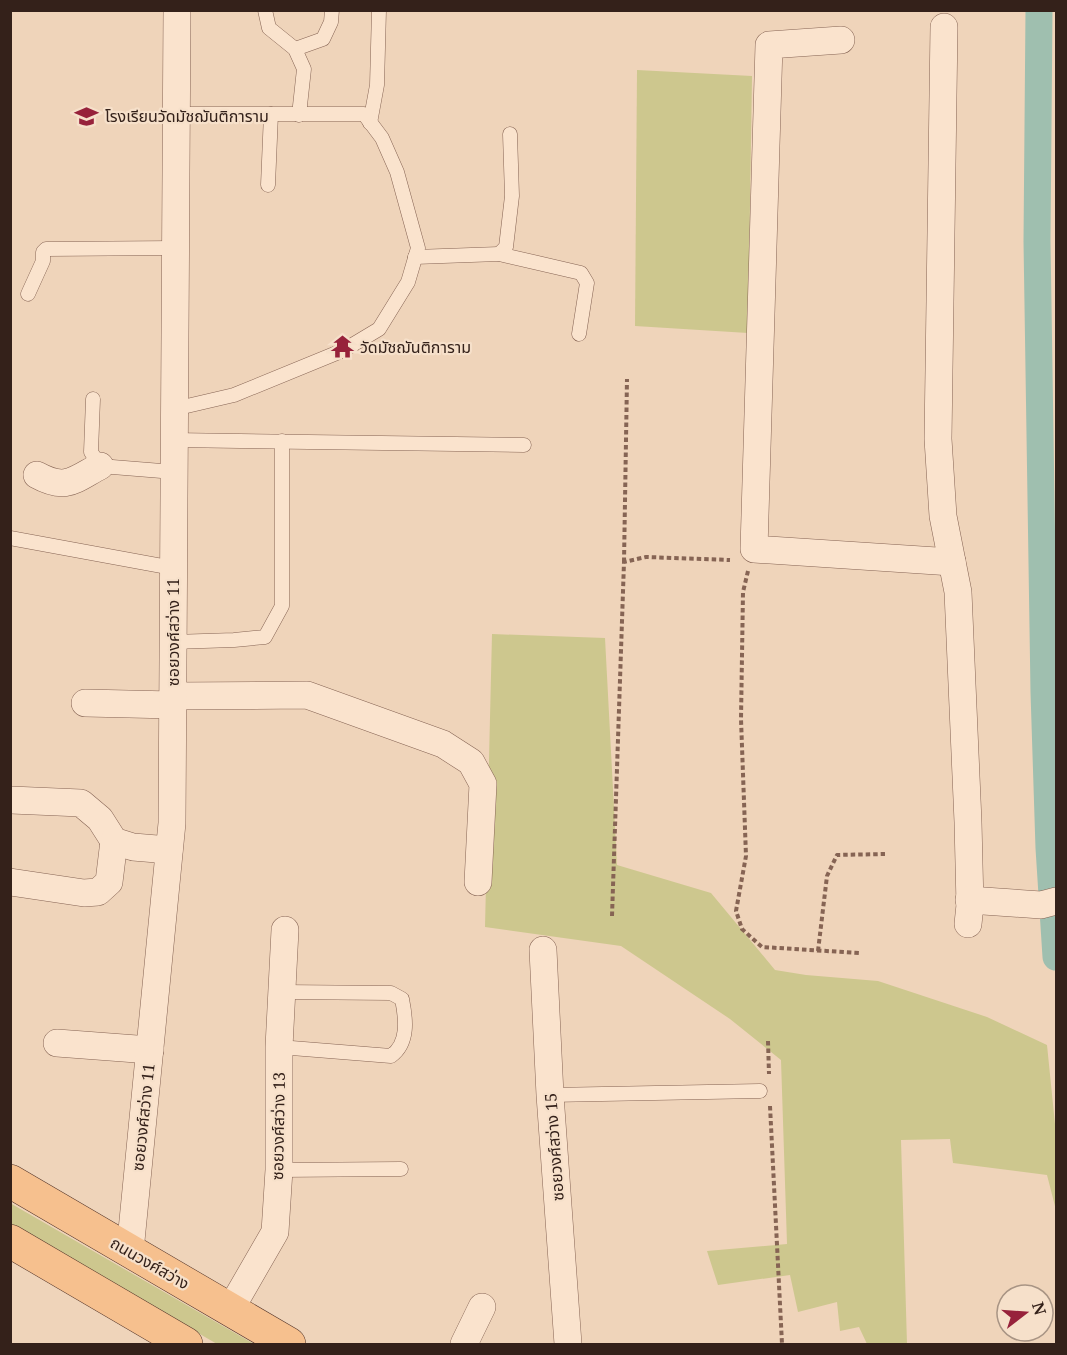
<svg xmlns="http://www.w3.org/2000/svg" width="1067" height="1355" font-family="'Noto Serif','Noto Sans Thai',serif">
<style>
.green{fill:#cdc78e}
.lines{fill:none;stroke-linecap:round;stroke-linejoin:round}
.canal{stroke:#9fbfaf;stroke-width:27}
.service-casing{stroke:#866454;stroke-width:15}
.minor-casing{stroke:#866454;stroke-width:28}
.primary-casing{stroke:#533429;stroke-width:34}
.path{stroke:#866454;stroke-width:4;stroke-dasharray:4.5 3;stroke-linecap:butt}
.service{stroke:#fae3cd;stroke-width:14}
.minor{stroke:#fae3cd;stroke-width:27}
.primary{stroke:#f6c08e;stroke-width:33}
.labels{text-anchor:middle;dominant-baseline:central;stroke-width:4.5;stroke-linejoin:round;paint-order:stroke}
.poi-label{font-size:16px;fill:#34211a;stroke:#f6e0ca;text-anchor:start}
.street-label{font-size:16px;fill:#34211a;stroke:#f6e0ca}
</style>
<rect width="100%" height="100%" fill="#efd4ba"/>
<g class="green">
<path d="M637 70 752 76 748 333 635 326Z"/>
<path d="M492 634 605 638 617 865 711 893 775 970 806 975 878 981 987 1017 1047 1045 1056 1134V1210L1047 1175 953 1163 950 1139 901 1140 907 1344H867L859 1327 840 1331 837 1302 798 1312 790 1275 718 1285 707 1251 787 1244 781 1060 730 1019 621 946 485 927Z"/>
<path d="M10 1203 254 1344H217L11 1224Z"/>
</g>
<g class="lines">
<path class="canal" d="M1039 10 1037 241 1044 692 1049 848 1056 957"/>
<defs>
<g id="service">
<path d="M265 10 269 28 295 49 304 69 299 115"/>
<path d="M295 49 323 39 331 22 332 10"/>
<path d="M370 123 377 85 379 10"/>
<path d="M268 185 271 114"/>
<path d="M499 254 506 247 512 196 510 134"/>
<path d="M415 257 499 254 581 273 587 283 579 334"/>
<path d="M28 294 43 261V252L46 249 175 248"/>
<path d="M93 399 91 452 100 466 174 472"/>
<path d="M174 409 234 395 344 350 379 329 408 282 418 248 397 172 382 138 364 114H176"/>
<path d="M174 440 524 445"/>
<path d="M10 538 173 568"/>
<path d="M173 642 234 640 265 637 282 606V441"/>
<path d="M279 1047 391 1056C409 1043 406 1019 402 999L391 993 282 992"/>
<path d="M550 1095 760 1091"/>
<path d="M279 1170 401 1169"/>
</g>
<g id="minor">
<path d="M944 27 938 439 943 516 958 592 968 822 970 905 968 924"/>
<path d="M841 40 769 45 754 549 952 562"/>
<path d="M37 475C66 491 74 480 100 466"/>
<path d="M173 696 307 695 443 744 471 762 483 784 478 882"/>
<path d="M85 703 173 705"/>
<path d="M11 800 81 803 100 819 114 841 133 847 169 850"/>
<path d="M10 882 84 893 98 892 109 882 114 841"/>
<path d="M969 900 1041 905 1056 901"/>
<path d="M543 950 550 1095 568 1344"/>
<path d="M57 1043 150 1050"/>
<path d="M130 1251 172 823 177 10"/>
<path d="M230 1310 275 1232 279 1170V1047L285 930"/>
<path d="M464 1344 482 1307"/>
</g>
<g id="primary">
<path d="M10 1181 289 1344"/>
<path d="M10 1241 186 1344"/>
</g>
</defs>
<use href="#service" class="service-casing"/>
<use href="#minor" class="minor-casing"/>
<use href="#primary" class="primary-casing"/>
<g class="path">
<path d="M624 562 627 379"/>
<path d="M748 571 743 592 741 719 746 856 736 911 742 929 762 947 859 953"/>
<path d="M612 916 624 562 646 557 730 560"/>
<path d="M818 951 827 876 837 855 885 854"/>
<path d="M768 1041 769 1074"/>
<path d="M770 1106 782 1344"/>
</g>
<use href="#service" class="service"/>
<use href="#minor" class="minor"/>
<use href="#primary" class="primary"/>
</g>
<defs>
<symbol id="school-bare" viewBox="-9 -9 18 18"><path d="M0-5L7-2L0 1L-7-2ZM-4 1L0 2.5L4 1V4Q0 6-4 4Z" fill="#97223b" stroke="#f6e0ca" stroke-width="2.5" paint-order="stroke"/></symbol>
<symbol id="temple-bare" viewBox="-9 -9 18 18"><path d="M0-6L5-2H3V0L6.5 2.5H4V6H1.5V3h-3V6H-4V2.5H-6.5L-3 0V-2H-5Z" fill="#97223b" stroke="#f6e0ca" stroke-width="2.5" paint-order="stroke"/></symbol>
</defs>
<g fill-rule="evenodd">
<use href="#school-bare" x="70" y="100" width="33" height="33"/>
<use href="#temple-bare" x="326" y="330" width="33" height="33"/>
</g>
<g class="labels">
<g class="poi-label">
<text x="105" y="116">โรงเรียนวัดมัชฌันติการาม</text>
<text x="360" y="347">วัดมัชฌันติการาม</text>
</g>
<g class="street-label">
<text transform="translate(173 632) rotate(-90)">ซอยวงศ์สว่าง 11</text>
<text transform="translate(143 1117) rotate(-84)">ซอยวงศ์สว่าง 11</text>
<text transform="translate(278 1126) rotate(-89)">ซอยวงศ์สว่าง 13</text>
<text transform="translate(554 1147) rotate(-94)">ซอยวงศ์สว่าง 15</text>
<text transform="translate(150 1263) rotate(30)">ถนนวงศ์สว่าง</text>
</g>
</g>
<rect width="1067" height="1355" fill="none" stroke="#34211a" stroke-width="24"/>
<g transform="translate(1025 1313) rotate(73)"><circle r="28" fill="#f6e0ca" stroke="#a89484" stroke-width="1.5"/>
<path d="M0-4.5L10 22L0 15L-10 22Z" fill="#97223b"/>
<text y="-9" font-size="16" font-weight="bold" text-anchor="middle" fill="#34211a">N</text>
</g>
</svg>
